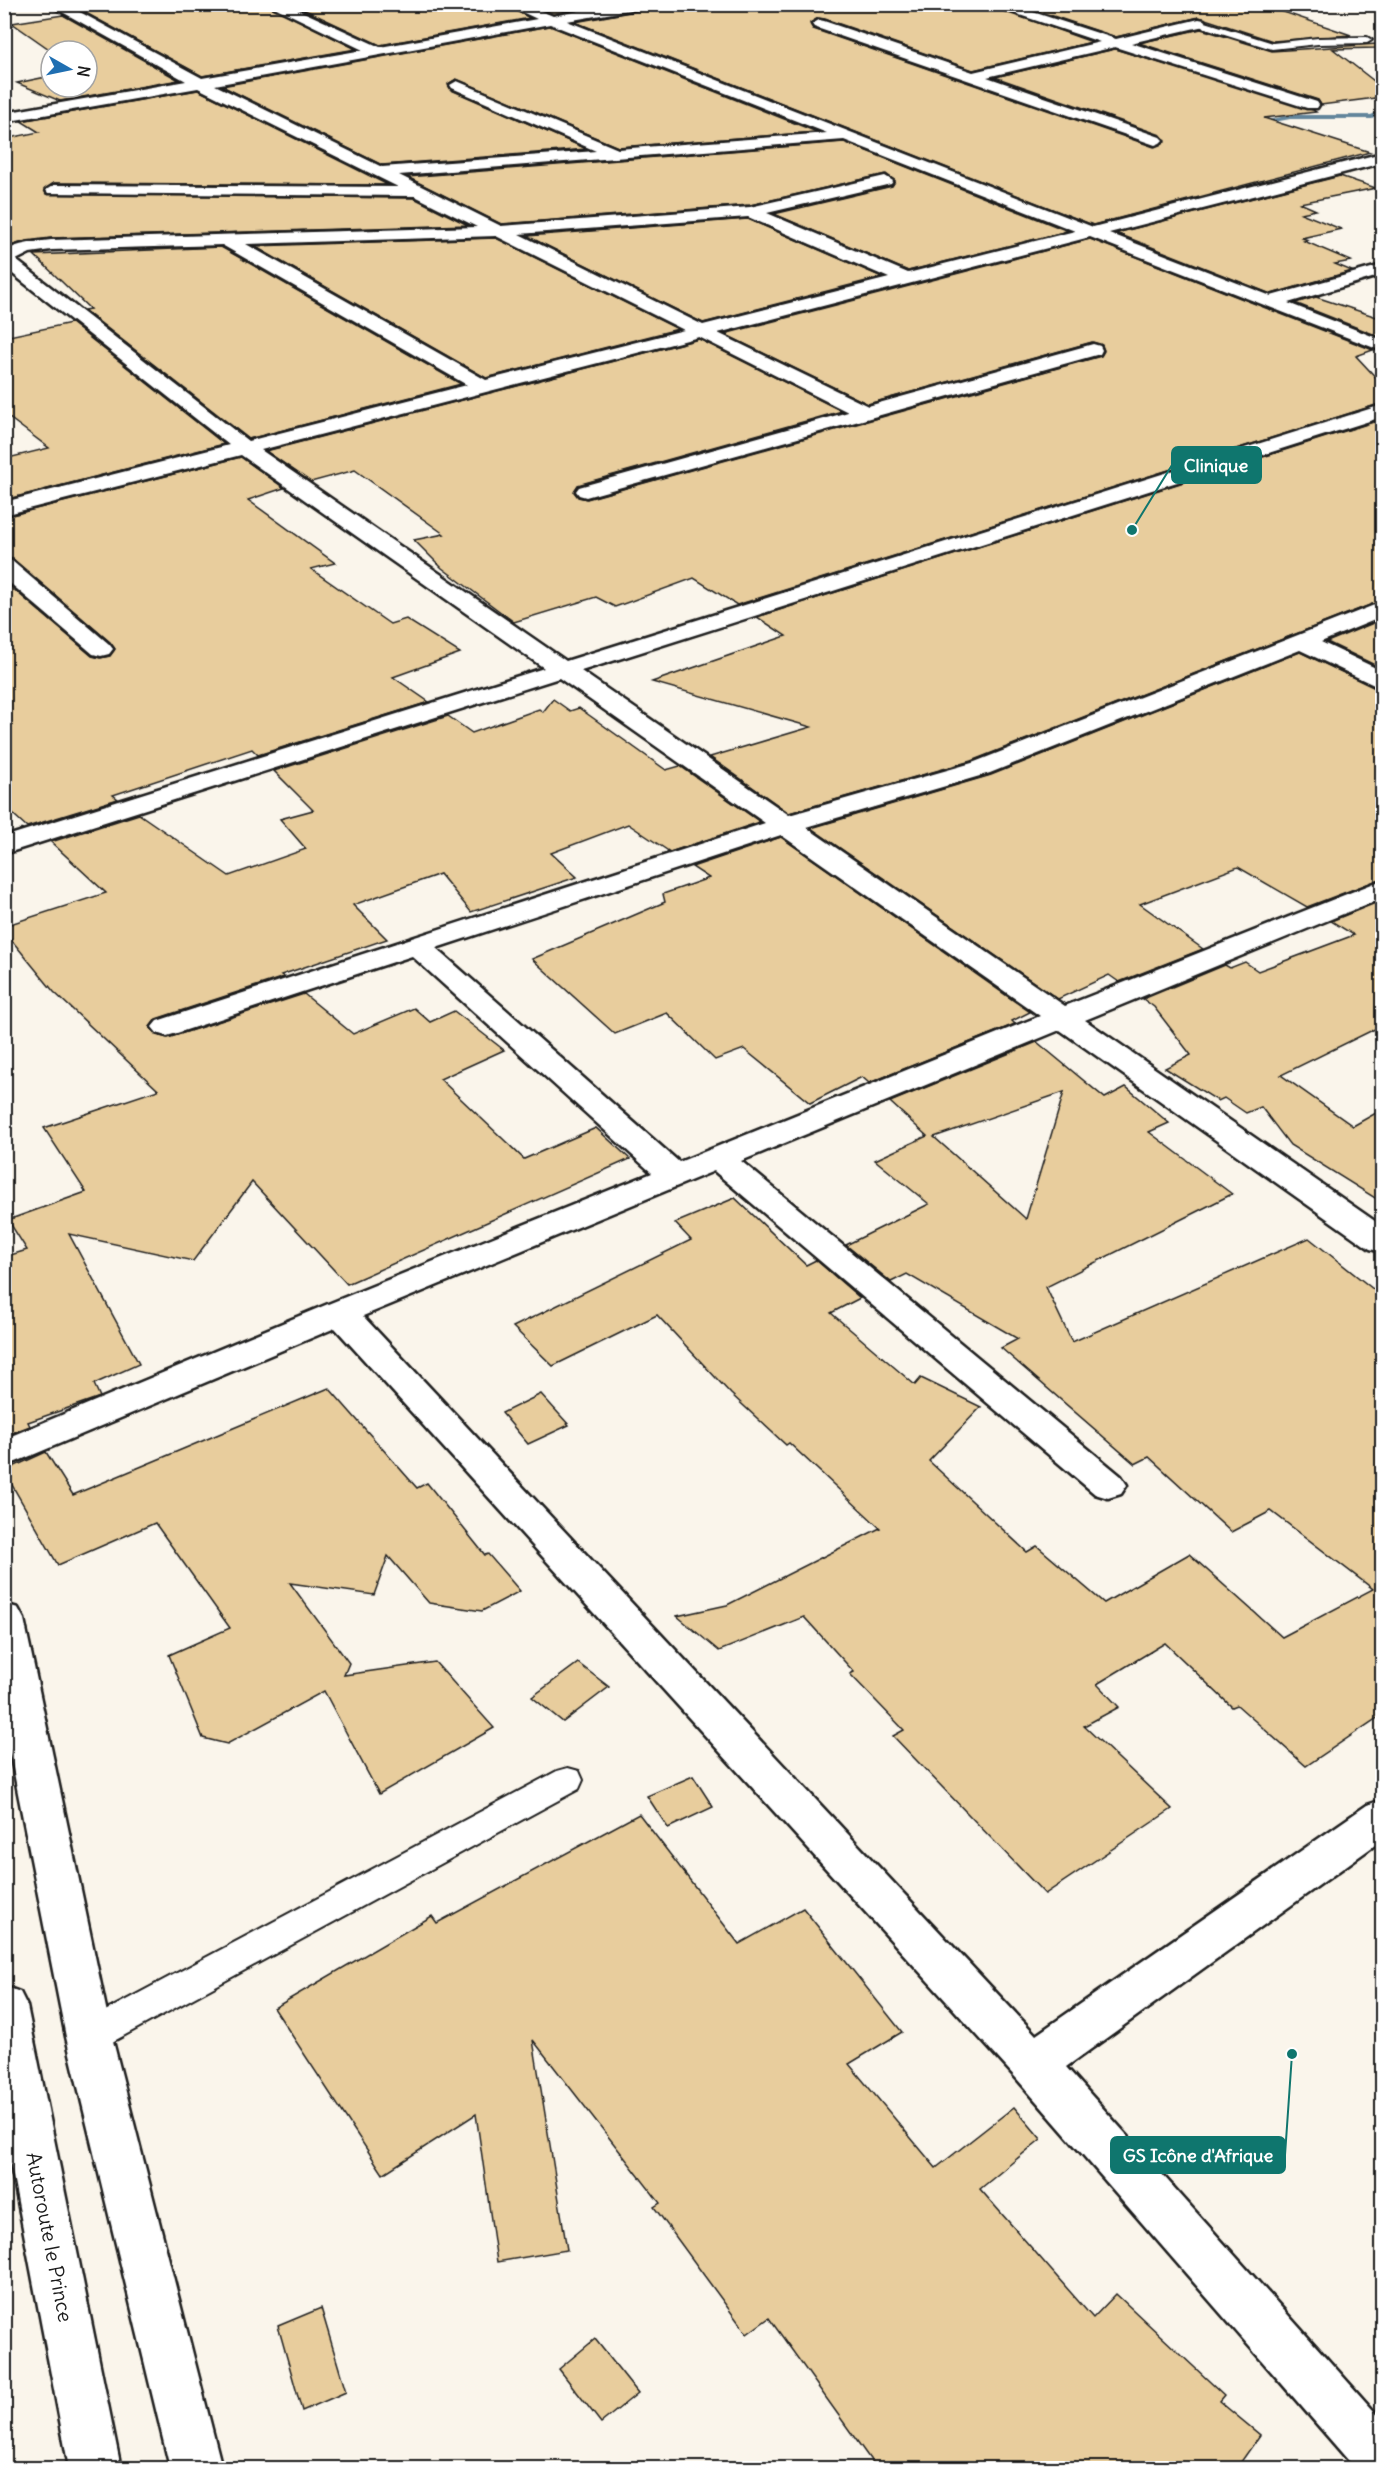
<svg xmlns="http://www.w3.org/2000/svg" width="1387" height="2473" font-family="Delius,sans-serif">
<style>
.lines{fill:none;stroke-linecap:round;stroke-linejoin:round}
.stream{fill:#63869c;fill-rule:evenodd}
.building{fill:#e8cd9d;stroke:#1c1c1c;stroke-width:1.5;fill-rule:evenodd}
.service-casing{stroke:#1c1c1c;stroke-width:4}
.minor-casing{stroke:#1c1c1c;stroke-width:5}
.primary-casing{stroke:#1c1c1c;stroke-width:5}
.service{fill:#fff;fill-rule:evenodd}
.minor{fill:#fff;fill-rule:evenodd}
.primary{fill:#fff;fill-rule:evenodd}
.labels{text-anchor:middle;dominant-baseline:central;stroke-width:6;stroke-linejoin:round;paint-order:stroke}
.near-street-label{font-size:20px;fill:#1c1c1c;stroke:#fff}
.leader{fill:none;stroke:#0f766e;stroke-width:2}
.callout-dot{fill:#0f766e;stroke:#fff;stroke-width:2}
.callout{fill:#0f766e;stroke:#0f766e;stroke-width:2}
.callout-label{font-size:18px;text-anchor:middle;font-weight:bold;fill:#fff}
</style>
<rect width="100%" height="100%" fill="#faf5eb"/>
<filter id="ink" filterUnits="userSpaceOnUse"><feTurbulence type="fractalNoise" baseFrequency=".0167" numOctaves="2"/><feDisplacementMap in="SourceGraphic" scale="12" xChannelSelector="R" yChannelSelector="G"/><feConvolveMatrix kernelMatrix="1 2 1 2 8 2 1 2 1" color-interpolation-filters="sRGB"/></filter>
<g filter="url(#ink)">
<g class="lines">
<path class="stream" d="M1382 110V114L1372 119H1290L1254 126 1251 124 1290 115H1371Z"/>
</g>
<g class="building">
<path d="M136 4H266L356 49 202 76 84 12Z"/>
<path d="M292 4H503L530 18 380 45Z"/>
<path d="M531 4H601L553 14Z"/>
<path d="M649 4H985L1092 42 973 70 825 19 818 18 810 23 813 29 1154 147 1165 142 1161 135 995 77 1115 49 1313 110 1316 112 1264 118 1370 152 1093 225 575 22 641 10Z"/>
<path d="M1017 4H1260L1351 35 1273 41 1199 17 1116 37Z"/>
<path d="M63 15 179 80 60 101 17 83 51 76V87H87V51H52L12 23Z"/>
<path d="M550 26 817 132 618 147 456 79 448 84 451 90 587 149 382 165 222 86Z"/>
<path d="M1201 29 1272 51 1377 44 1376 48 1333 49 1383 88V97L1321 105 1318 100 1139 43Z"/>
<path d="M198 90 388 185 54 183 44 190 46 194 414 198 468 225 51 238 26 241 4 248V139L39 132 21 121Z"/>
<path d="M844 142 1068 231 908 271 774 214 892 186 895 181 886 174 750 205 501 224 407 177Z"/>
<path d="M1340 176 1376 188 1300 203 1316 210 1301 213 1341 229 1302 238 1308 240 1304 241 1351 261 1335 264 1352 271 1271 294 1116 233Z"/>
<path d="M748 219 882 277 703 323 527 236Z"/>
<path d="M496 238 678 329 486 378 254 246Z"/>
<path d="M1090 239 1373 350 1356 356 1383 385V403L737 605 694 578 615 607 596 597 514 622 442 568 414 540 444 534 355 470 311 482 266 451 699 339 842 411 578 485 574 492 578 497 587 499 1101 356 1104 351 1102 345 1092 342 868 404 724 334Z"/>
<path d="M221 247 461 384 249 439 84 310 90 309 34 255Z"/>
<path d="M1316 297 1383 319V338L1295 303Z"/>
<path d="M71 323 224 444 4 500V459L49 448 4 414V337Z"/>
<path d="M1383 419V600L971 761 789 813 710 757 811 727 652 682 786 636 757 617Z"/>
<path d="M241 457 284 488 248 500 335 563 311 569 390 624 406 619 460 653 393 677 429 702 258 755 252 749 113 795 118 799 27 827 4 806V581L92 656 100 658 110 656 115 649 110 642 13 559 4 557V517Z"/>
<path d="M1383 619V669L1327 642Z"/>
<path d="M1300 652 1373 687 1383 689V878L1307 907 1238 867 1140 904 1203 949 1119 982 1109 975 1058 999 811 828 991 775Z"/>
<path d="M553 699 570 711 579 708 666 770 680 766 760 822 670 852 628 824 551 853 577 877 471 912 440 874 353 905 387 939 281 975 284 977 156 1019 150 1027 156 1035 168 1038 304 994 353 1034 414 1008 430 1022 454 1011 504 1050 440 1079 524 1159 596 1128 630 1159 347 1284 252 1182 193 1261 69 1234 139 1364 94 1384 100 1397 28 1422 30 1426 4 1436V1257L27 1250 8 1220 86 1192 44 1128 158 1090 54 992 4 931V926L106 893 51 842 139 814 229 876 306 849 280 819 313 810 274 771 448 716 472 733 539 709 543 712Z"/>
<path d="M781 837 1030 1012 1012 1021 1015 1024 869 1083 862 1077 810 1103 744 1049 715 1060 667 1013 615 1034 532 959 665 902 663 894 709 878 692 867Z"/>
<path d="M1383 900V1025L1281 1075 1353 1126 1383 1109V1203L1290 1145 1261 1107 1246 1113 1224 1098 1218 1101 1165 1068 1191 1055 1154 1007 1143 999 1225 965 1230 968 1245 962 1258 971 1354 935 1331 921Z"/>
<path d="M1037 1042 1105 1098 1126 1087 1169 1123 1149 1132 1232 1194 1046 1287 1072 1342 1309 1238 1383 1297V1714L1306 1766 1237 1705 1232 1707 1165 1643 1097 1684 1119 1707 1084 1726 1172 1809 1045 1894 893 1736 904 1730 850 1674 854 1672 804 1617 719 1651 677 1616 727 1605 880 1528 789 1443 786 1445 731 1394 657 1315 553 1366 513 1327 691 1240 675 1223 735 1198 806 1265 816 1260 860 1298 831 1313 915 1385 921 1378 981 1407 929 1461 1027 1552 1037 1546 1104 1603 1189 1554 1282 1637 1373 1589 1271 1511 1231 1532 1149 1457 1135 1464 1001 1348 1018 1339 907 1274 891 1282 846 1245 929 1204 875 1160 927 1136 890 1102ZM1064 1092 1026 1219 934 1137Z"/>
<path d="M329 1388 417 1488 427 1483 485 1555 488 1554 520 1591 482 1611 429 1603 388 1556 374 1595 290 1583 349 1663 344 1675 435 1662 494 1728 379 1794 324 1691 227 1744 203 1738 169 1655 230 1628 155 1523 58 1565 4 1471 46 1452 73 1495Z"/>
<path d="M541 1394 569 1425 528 1444 502 1413Z"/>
<path d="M578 1663 609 1687 563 1722 532 1697Z"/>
<path d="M693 1776 713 1807 668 1828 647 1796Z"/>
<path d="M639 1814 739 1944 803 1908 902 2032 849 2064 936 2168 1014 2107 1041 2139 980 2189 1093 2318 1116 2294 1224 2395 1219 2401 1260 2435 1236 2469H877L769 2318 747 2334 654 2207 660 2203 533 2040 567 2250 497 2262 476 2114 383 2174 274 2008 432 1916 437 1923Z"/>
<path d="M321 2308 346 2392 302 2411 278 2326Z"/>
<path d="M595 2339 638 2393 601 2423 559 2369Z"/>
</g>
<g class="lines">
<defs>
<g id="service">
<path d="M1199 20 1273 43 1318 38 1367 37 1372 40 1367 43 1318 44 1272 49 1196 25 1194 23Z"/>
<path d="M568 1768 579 1771 583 1780 579 1789 101 2048 89 2052 77 2048 72 2037 77 2026 557 1771Z"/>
</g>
<g id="minor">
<path d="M48 4H65L202 78 363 50 268 4H286L380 47 537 19 505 4H524L553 16 616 4H647L641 8 567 21 1093 227 1382 153V163L1109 233 1271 296 1382 265V275L1288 303 1382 340V351L1090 237 718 333 868 406 1093 344 1100 346 1102 350 1100 354 593 495 586 497 579 495 576 491 579 487 848 412 699 337 261 450 566 661 1382 405V417L581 671 789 815 972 763 1382 602V617L1321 642 1382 671V687L1374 685 1300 650 990 773 806 827 1065 1006 1382 880V898L1085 1020 1382 1226V1252L1370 1249 1060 1030 741 1161 1121 1476 1127 1485 1121 1494 1108 1498 1095 1494 714 1171 363 1316 1036 2035 1367 1805 1382 1800V1840L1066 2067 1382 2420V2468H1355L1017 2079 335 1328 4 1467V1439L328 1304 652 1173 412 956 177 1033 167 1036 157 1033 152 1027 157 1021 765 823 559 678 4 854V837L544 668 241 455 4 515V502L229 445 4 267V252C18 243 35 242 51 240L477 227 415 196 48 193 46 190 54 185 398 187 198 88 4 122V113L186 81ZM550 24 827 133 618 149 457 81 450 85 452 88 596 151 382 167 215 85ZM844 140 1075 231 908 273 767 213 891 184 893 181 885 176 750 207 501 226 399 175ZM748 217 889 278 703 325 519 234ZM496 236 684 330 486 380 246 244ZM222 245 467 385 248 441 16 260 30 253 51 250ZM781 835 1040 1016 679 1162 436 948Z"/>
<path d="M987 4H1008L1116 39 1199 19 1204 20 1206 23 1204 26 1131 43 1317 102 1319 105 1317 108H1307L1115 47 987 77 1160 137 1163 140 1160 143 1155 145 814 27 812 24 819 20 824 21 973 72 1100 42Z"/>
<path d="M4 559 12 561 109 644 113 649 109 654 101 656 93 654 4 578Z"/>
<path d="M4 1604 18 1608 24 1619 112 2037 222 2468H170L66 2037 4 1722Z"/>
</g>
<path id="primary" d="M4 1986 20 1992 27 2006 121 2468H69L4 2129Z"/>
</defs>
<use href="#service" class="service-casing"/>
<use href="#minor" class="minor-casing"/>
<use href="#primary" class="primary-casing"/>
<use href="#service" class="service"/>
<use href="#minor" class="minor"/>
<use href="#primary" class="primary"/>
</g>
</g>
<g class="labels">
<g class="near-street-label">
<text transform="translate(50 2237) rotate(79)">Autoroute le Prince</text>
</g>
</g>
<path class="leader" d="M1132 530L1172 465M1292 2054L1285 2155"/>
<g class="callout-dot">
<circle cx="1132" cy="530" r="6"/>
<circle cx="1292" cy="2054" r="6"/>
</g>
<g class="callout">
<rect x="1172" y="447" width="89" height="36" rx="6"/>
<rect x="1111" y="2137" width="174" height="36" rx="6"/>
</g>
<g class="callout-label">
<text x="1216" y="472">Clinique</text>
<text x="1198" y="2162">GS Icône d'Afrique</text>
</g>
<rect width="1387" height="2473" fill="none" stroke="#fff" stroke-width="24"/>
<rect x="12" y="12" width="1363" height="2449" fill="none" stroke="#1c1c1c" stroke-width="2" filter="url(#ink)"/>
<g transform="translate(69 69) rotate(99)"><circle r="28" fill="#ffffff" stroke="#a4a4a4" stroke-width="1.5"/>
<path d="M0-4.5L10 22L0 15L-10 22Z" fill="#1f6fb2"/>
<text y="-9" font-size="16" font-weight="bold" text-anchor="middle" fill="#1c1c1c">N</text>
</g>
</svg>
